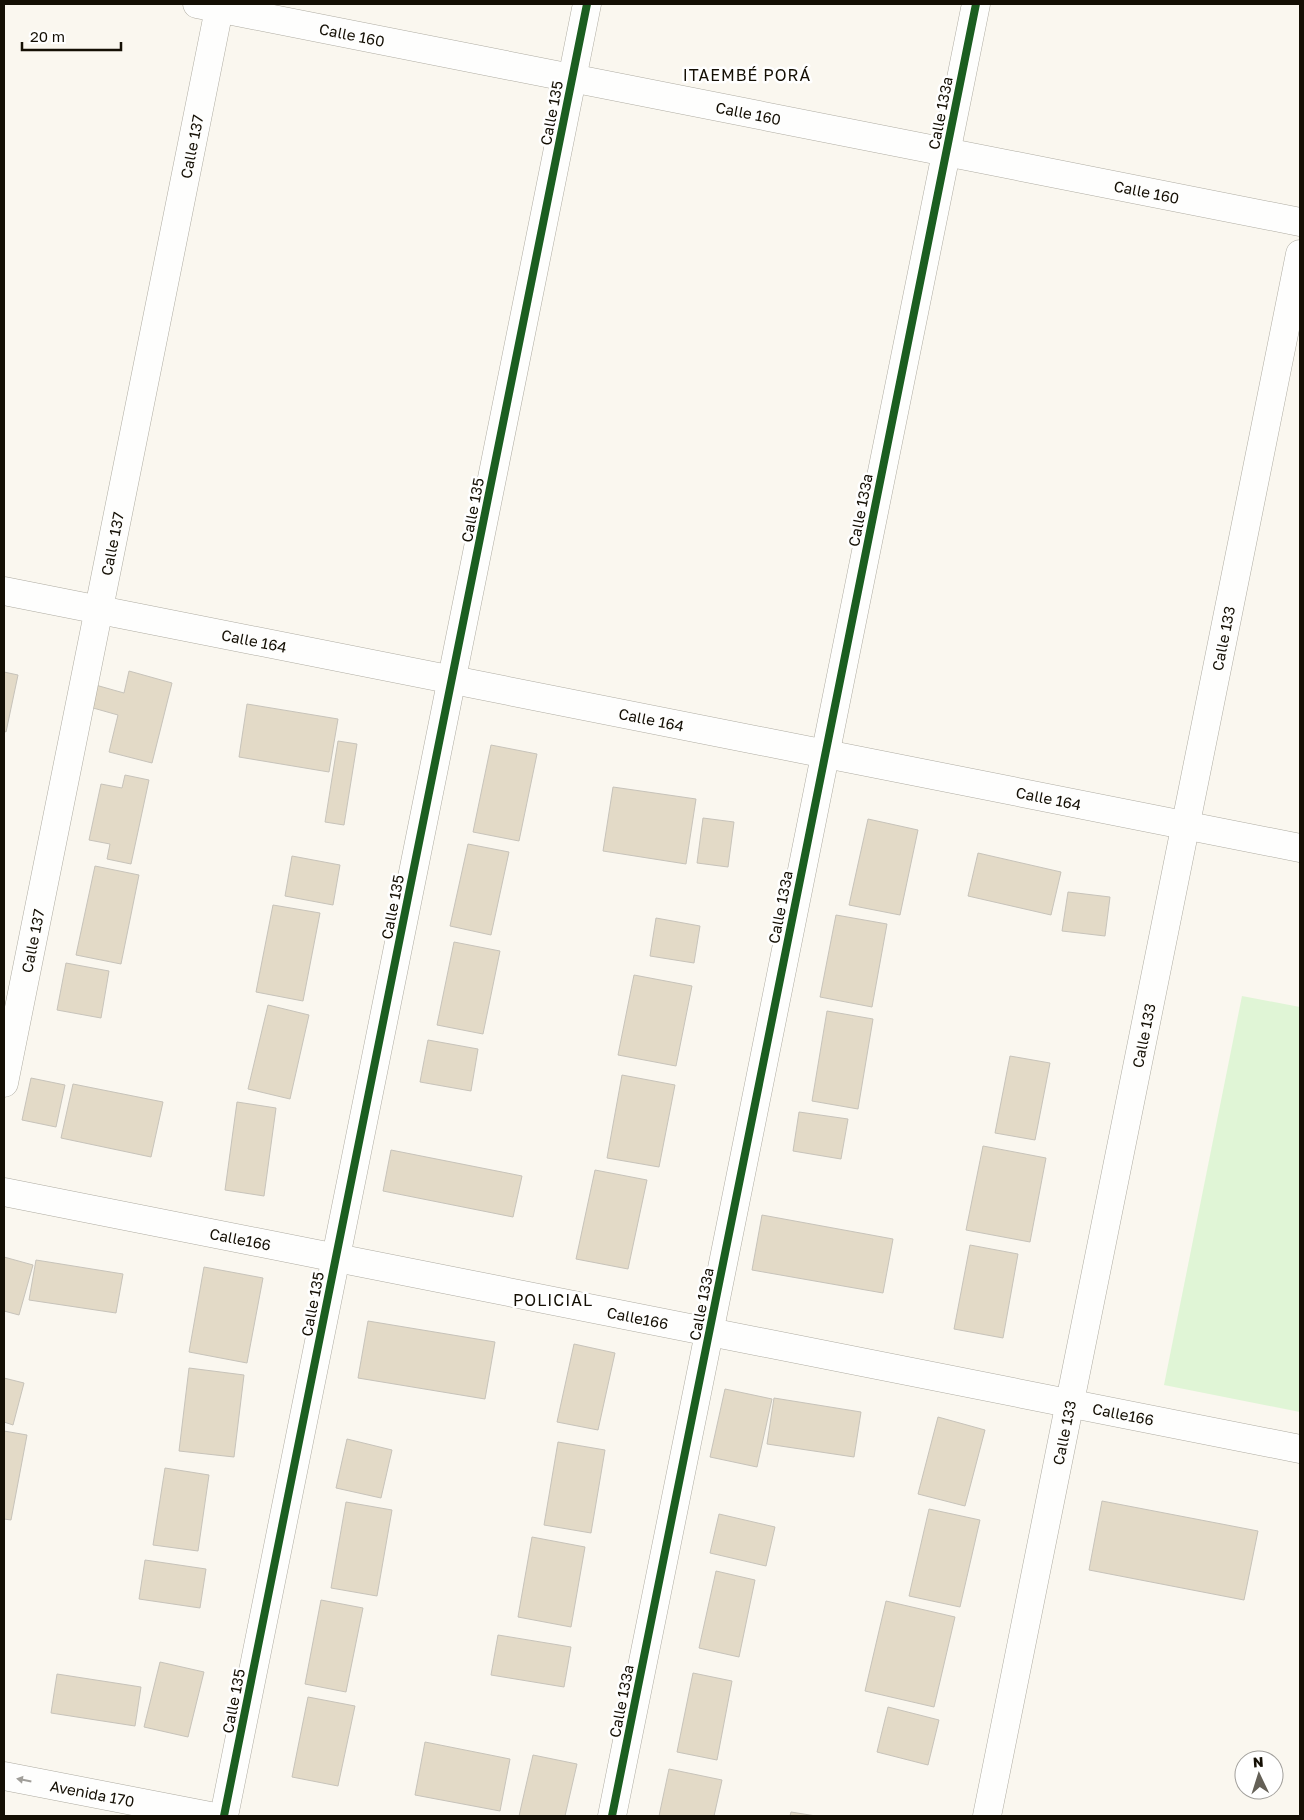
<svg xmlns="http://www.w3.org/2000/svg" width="1304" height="1820" font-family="'Golos Text',sans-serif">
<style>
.pitch{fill:#e0f5d6}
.building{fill:#e3dac7;stroke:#c7c3ba}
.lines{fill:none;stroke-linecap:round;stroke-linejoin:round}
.minor-casing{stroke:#aeaba1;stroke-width:29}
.major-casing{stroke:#aeaba1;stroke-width:29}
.minor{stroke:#fefefd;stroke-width:28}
.major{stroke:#fefefd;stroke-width:28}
.cycleway-casing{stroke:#fff;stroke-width:11}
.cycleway{stroke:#1b5e20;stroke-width:8}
.oneway{fill:#a09e99}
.labels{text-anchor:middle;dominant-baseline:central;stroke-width:5;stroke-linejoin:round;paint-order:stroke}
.street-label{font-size:15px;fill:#140f04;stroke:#fff}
.neighbourhood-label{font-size:16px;letter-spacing:1px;fill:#140f04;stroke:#fff}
</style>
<rect width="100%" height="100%" fill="#faf7ef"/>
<path class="pitch" d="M1242 996 1300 1007V1412L1164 1385Z"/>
<g class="building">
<path d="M129 671 172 683 152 763 109 752 118 715 86 706 92 684 124 693Z"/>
<path d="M4 672 18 675 6 732 4 731Z"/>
<path d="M247 704 338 719 329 772 239 757Z"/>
<path d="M338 741 357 744 344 825 325 822Z"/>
<path d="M491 745 537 754 519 841 473 832Z"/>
<path d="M125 775 149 780 131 864 107 859 110 844 89 840 101 784 122 788Z"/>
<path d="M613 787 696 799 686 864 603 851Z"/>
<path d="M703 818 734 822 728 867 697 863Z"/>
<path d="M868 819 918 830 900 915 849 905Z"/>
<path d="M468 844 509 852 491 935 450 926Z"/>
<path d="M978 853 1061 872 1051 915 968 896Z"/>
<path d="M292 856 340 865 333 905 285 896Z"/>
<path d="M95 866 139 875 121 964 76 955Z"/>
<path d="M1068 892 1110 897 1105 936 1062 931Z"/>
<path d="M273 905 320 913 303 1001 256 992Z"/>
<path d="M836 915 887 924 872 1007 820 997Z"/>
<path d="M656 918 700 926 694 963 650 956Z"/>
<path d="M454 942 500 951 483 1034 437 1025Z"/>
<path d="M66 963 109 971 101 1018 57 1010Z"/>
<path d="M634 975 692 986 676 1066 618 1055Z"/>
<path d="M268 1005 309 1015 290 1099 248 1089Z"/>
<path d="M827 1011 873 1019 858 1109 812 1101Z"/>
<path d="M428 1040 478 1049 471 1091 420 1082Z"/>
<path d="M1010 1056 1050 1063 1035 1140 995 1133Z"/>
<path d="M622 1075 675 1085 659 1167 607 1158Z"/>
<path d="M31 1078 65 1085 56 1127 22 1120Z"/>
<path d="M73 1084 163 1102 151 1157 61 1138Z"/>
<path d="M237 1102 276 1108 264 1196 225 1190Z"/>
<path d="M799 1112 848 1119 841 1159 793 1151Z"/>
<path d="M983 1146 1046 1158 1030 1242 966 1230Z"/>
<path d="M391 1150 522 1176 513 1217 383 1191Z"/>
<path d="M595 1170 647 1180 628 1269 576 1259Z"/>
<path d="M762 1215 893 1239 883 1293 752 1270Z"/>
<path d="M970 1245 1018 1254 1003 1338 954 1329Z"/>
<path d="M4 1257 33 1265 19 1315 4 1311Z"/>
<path d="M36 1260 123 1274 116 1313 29 1300Z"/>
<path d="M204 1267 263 1278 247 1363 189 1352Z"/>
<path d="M368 1321 495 1342 485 1399 358 1378Z"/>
<path d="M574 1344 615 1353 598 1430 557 1422Z"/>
<path d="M189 1368 244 1375 234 1457 179 1451Z"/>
<path d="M4 1378 24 1383 13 1425 4 1422Z"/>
<path d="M725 1389 772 1399 757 1467 710 1457Z"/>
<path d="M774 1398 861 1412 854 1457 767 1444Z"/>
<path d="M938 1417 985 1430 965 1506 918 1494Z"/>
<path d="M4 1431 27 1435 11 1520 4 1519Z"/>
<path d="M347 1439 392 1450 381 1498 336 1488Z"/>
<path d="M558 1442 605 1450 591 1533 544 1525Z"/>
<path d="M165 1468 209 1475 198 1551 153 1545Z"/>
<path d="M1102 1501 1258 1531 1244 1600 1089 1570Z"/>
<path d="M346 1502 392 1510 377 1596 331 1588Z"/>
<path d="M929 1509 980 1520 960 1607 909 1596Z"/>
<path d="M719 1514 775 1527 766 1566 710 1553Z"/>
<path d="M532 1537 585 1547 571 1627 518 1617Z"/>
<path d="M145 1560 206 1569 200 1608 139 1599Z"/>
<path d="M716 1571 755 1580 739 1657 699 1648Z"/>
<path d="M321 1600 363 1608 346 1692 305 1684Z"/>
<path d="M886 1601 955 1617 934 1707 865 1691Z"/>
<path d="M498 1635 571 1647 564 1687 491 1675Z"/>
<path d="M160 1662 204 1672 188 1737 144 1727Z"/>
<path d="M693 1673 732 1681 717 1760 677 1752Z"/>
<path d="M57 1674 141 1687 135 1726 51 1713Z"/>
<path d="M308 1697 355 1706 338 1786 292 1777Z"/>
<path d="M888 1707 939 1720 928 1765 877 1752Z"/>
<path d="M425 1742 510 1759 500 1811 415 1795Z"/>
<path d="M533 1755 577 1764 565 1816H519Z"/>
<path d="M669 1769 722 1780 714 1816H659Z"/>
<path d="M791 1812 816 1816H790Z"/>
</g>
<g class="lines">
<defs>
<g id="minor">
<path id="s1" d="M197 4 1300 222"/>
<path id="s2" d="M4 591 1300 848"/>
<path id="s3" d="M4 1083 220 4"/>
<path id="s4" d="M4 1192 1300 1449"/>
<path d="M224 1816 587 4"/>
<path d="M612 1816 976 4"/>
<path id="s5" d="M987 1816 1300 254"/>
</g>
<g id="major">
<path id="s6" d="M4 1776 210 1816"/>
</g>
</defs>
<use href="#minor" class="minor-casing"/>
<use href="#major" class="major-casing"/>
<use href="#minor" class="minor"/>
<use href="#major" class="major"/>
<defs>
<g id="cycleway">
<path d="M224 1816 587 4"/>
<path d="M612 1816 976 4"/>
</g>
</defs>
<use href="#cycleway" class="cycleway-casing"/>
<use href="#cycleway" class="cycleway"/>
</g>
<defs><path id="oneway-solid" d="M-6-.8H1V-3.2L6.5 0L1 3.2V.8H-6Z" transform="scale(1.25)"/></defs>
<use class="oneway" href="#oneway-solid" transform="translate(24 1780) rotate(-169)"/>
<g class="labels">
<g class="street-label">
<text stroke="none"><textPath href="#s1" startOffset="158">Calle 160</textPath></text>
<text transform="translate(551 113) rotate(-79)">Calle 135</text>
<text stroke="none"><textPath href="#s1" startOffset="562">Calle 160</textPath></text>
<text transform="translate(940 113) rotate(-79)">Calle 133a</text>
<text stroke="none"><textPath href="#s3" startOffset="955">Calle 137</textPath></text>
<text stroke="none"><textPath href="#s1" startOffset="968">Calle 160</textPath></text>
<text transform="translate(472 510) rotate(-79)">Calle 135</text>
<text transform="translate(860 510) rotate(-79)">Calle 133a</text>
<text stroke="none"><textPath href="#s3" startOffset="550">Calle 137</textPath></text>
<text stroke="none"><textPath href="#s5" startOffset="1201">Calle 133</textPath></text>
<text stroke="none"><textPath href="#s2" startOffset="255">Calle 164</textPath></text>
<text stroke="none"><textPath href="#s2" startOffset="660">Calle 164</textPath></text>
<text stroke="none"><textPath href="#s2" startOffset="1065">Calle 164</textPath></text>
<text transform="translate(392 907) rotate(-79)">Calle 135</text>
<text transform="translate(780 907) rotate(-79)">Calle 133a</text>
<text stroke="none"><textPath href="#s3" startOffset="145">Calle 137</textPath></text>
<text stroke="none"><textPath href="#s5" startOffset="796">Calle 133</textPath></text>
<text stroke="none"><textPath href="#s4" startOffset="241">Calle166</textPath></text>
<text transform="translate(312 1304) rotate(-79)">Calle 135</text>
<text transform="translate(701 1304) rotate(-79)">Calle 133a</text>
<text stroke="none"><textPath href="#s4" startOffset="646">Calle166</textPath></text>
<text stroke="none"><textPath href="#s4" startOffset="1141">Calle166</textPath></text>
<text stroke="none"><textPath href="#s5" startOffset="391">Calle 133</textPath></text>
<text transform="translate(233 1701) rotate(-79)">Calle 135</text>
<text transform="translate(621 1701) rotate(-79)">Calle 133a</text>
<text stroke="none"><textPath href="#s6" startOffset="90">Avenida 170</textPath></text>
</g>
<g class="neighbourhood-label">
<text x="747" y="75">ITAEMBÉ PORÁ</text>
<text x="553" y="1300">POLICIAL</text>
</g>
</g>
<rect width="1304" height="1820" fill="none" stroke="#140f04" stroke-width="10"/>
<g transform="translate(1259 1775) rotate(356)"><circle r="24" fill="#ffffff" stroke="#a19f9b"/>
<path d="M0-4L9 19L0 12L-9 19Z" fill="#646056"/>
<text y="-8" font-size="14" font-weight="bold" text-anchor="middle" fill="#140f04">N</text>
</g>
<path d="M22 42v8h99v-8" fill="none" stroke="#140f04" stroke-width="2.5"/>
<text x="30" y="42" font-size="15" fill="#140f04" stroke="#ffffff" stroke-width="4" paint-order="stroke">20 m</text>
</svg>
